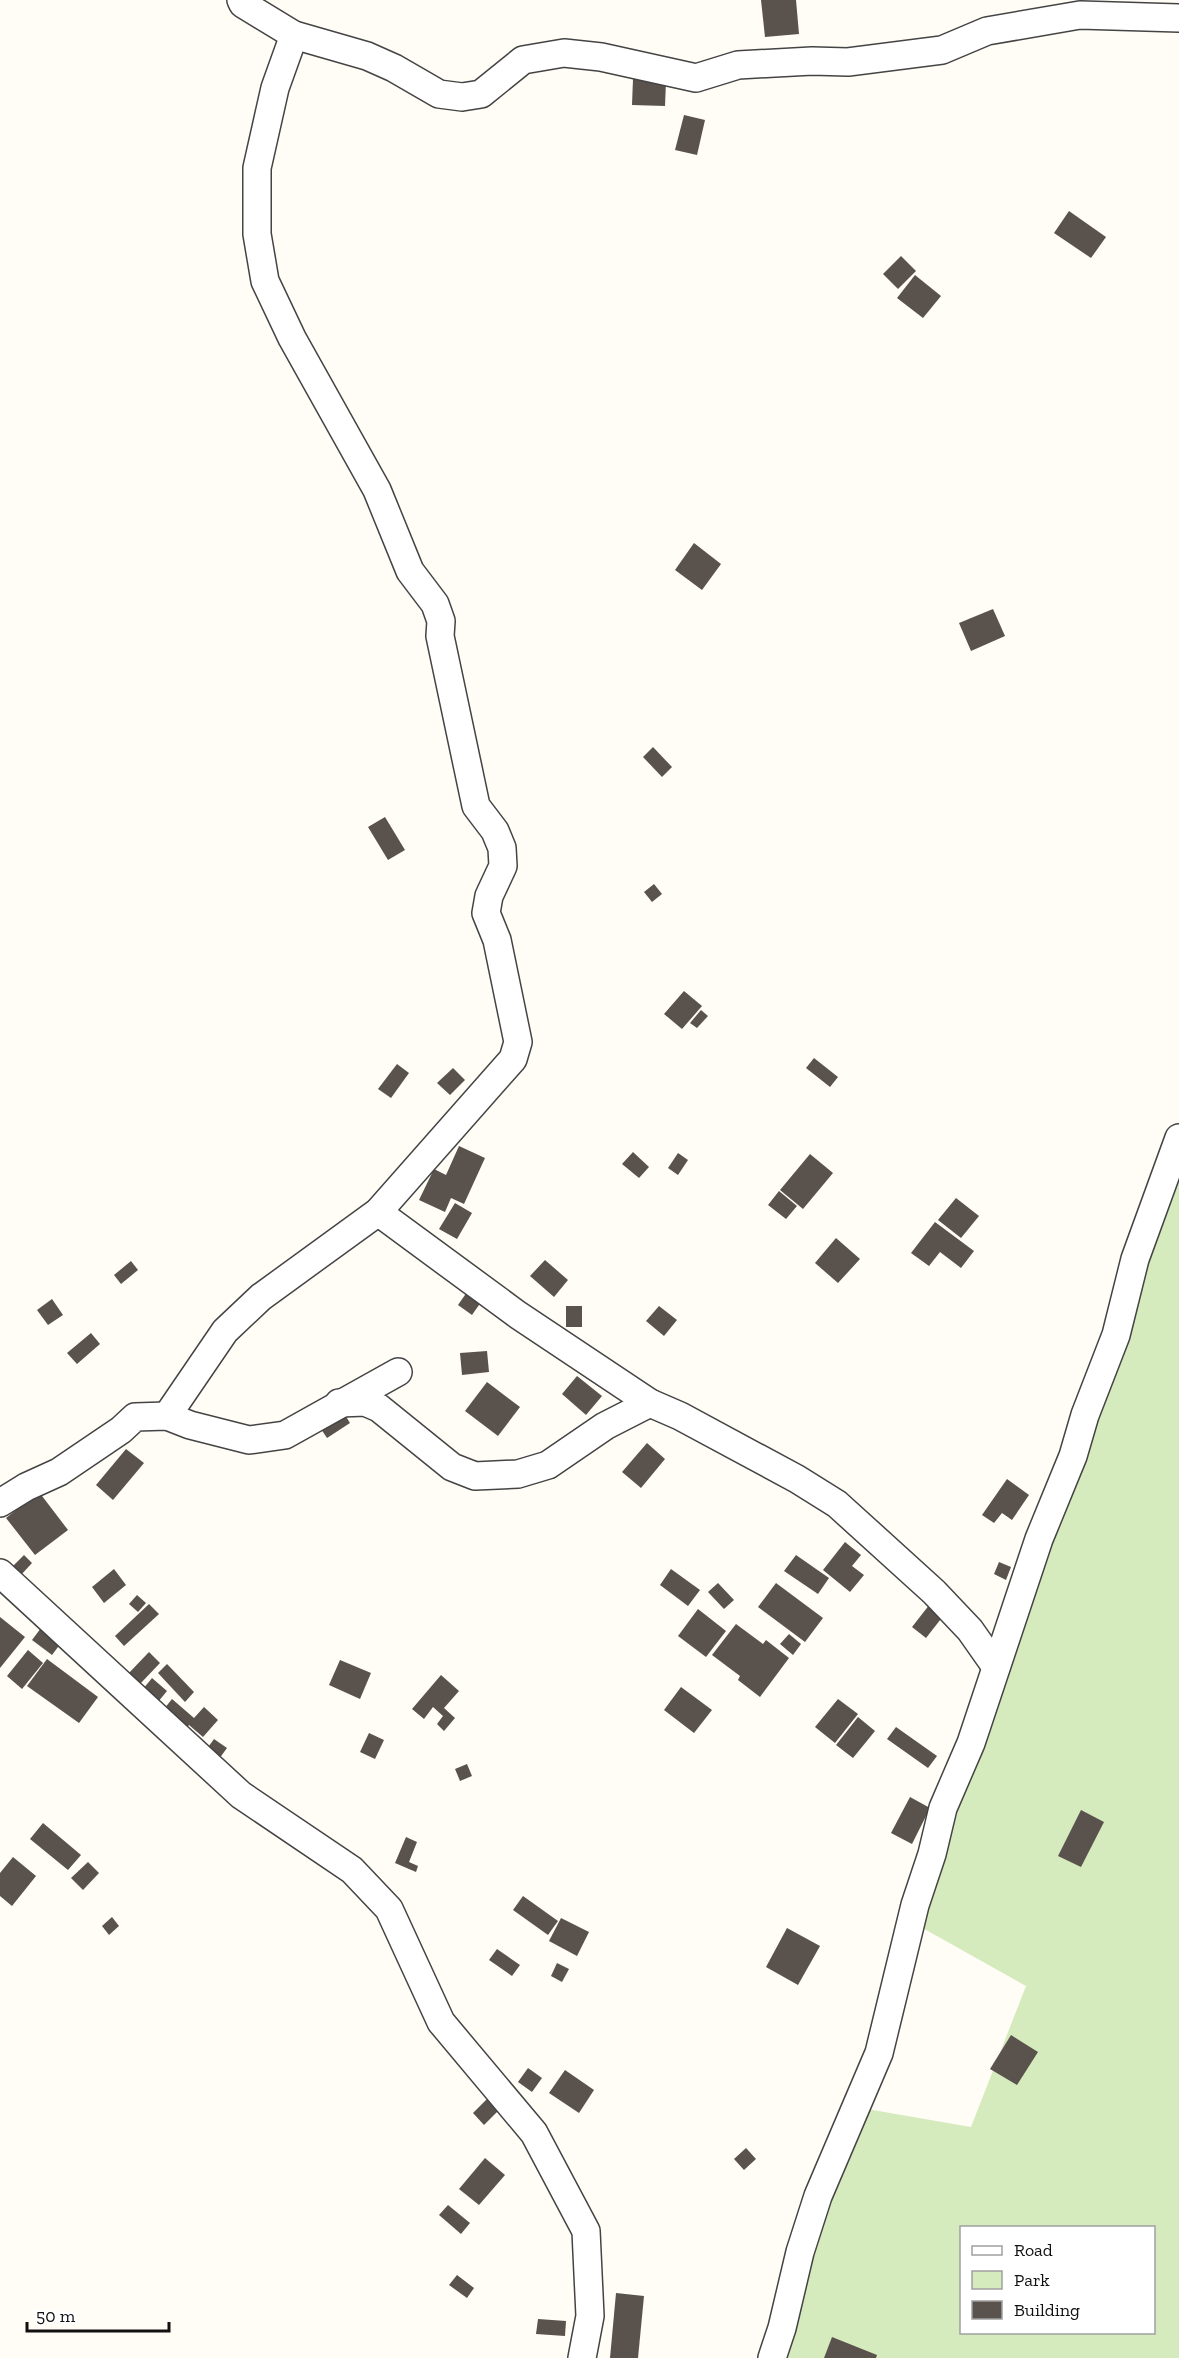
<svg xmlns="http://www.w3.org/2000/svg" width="1179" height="2358" font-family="'Zilla Slab',serif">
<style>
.green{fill:#d5ebbd;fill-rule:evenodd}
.building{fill:#5a524d}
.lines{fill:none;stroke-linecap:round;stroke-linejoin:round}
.minor-casing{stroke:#444;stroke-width:30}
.minor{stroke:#fff;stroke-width:27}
</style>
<rect width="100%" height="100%" fill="#fffdf5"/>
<path class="green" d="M1179 1158V2358H781L861 2108 971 2127 1026 1986 919 1926ZM962 2228H1154V2332H962Z"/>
<g class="building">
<path d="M761 0H796L799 34 765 37Z"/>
<path d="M633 79 666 81 665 106 632 105Z"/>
<path d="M684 115 705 120 697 155 675 150Z"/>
<path d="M1069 211 1106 237 1091 258 1054 233Z"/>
<path d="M901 256 916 271 898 289 883 274Z"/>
<path d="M915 275 941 296 923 318 897 298Z"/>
<path d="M694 543 721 564 702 590 675 570Z"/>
<path d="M993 609 1005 636 971 651 959 623Z"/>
<path d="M653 747 672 767 662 777 643 757Z"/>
<path d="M385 817 405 850 388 860 368 827Z"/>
<path d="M654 884 662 894 652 902 644 892Z"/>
<path d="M684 991 702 1006 682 1029 664 1014Z"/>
<path d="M701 1010 708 1016 697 1028 690 1023Z"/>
<path d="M814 1058 838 1077 830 1087 806 1068Z"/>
<path d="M397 1064 409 1073 391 1098 378 1089Z"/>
<path d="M453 1068 465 1080 450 1095 437 1083Z"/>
<path d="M459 1146 485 1158 464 1204 451 1198 445 1212 419 1200 434 1169 446 1175Z"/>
<path d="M633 1152 649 1167 639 1178 622 1164Z"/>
<path d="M678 1153 688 1160 678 1175 668 1168Z"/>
<path d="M810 1154 833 1173 803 1209 780 1190Z"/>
<path d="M779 1191 797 1206 786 1219 768 1205Z"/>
<path d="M956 1198 979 1216 961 1238 938 1220Z"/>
<path d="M455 1203 472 1213 457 1239 439 1229Z"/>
<path d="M935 1222 974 1251 961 1268 940 1252 929 1266 911 1253Z"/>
<path d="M836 1238 860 1259 838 1283 815 1263Z"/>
<path d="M545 1260 568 1280 554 1297 530 1276Z"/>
<path d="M131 1261 138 1270 121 1284 114 1275Z"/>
<path d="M467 1292 481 1302 472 1315 458 1305Z"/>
<path d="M52 1299 63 1315 48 1325 37 1310Z"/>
<rect x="566" y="1306" width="16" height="21"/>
<path d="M659 1306 677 1320 664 1336 646 1321Z"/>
<path d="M91 1333 100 1344 77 1364 67 1353Z"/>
<path d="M487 1351 489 1372 462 1375 460 1353Z"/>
<path d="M577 1376 602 1396 586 1415 562 1394Z"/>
<path d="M487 1382 520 1407 498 1436 465 1411Z"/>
<path d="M339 1405 350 1423 327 1438 315 1420Z"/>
<path d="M647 1443 665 1459 641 1488 622 1472Z"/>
<path d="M126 1449 144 1463 113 1500 96 1485Z"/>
<path d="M1007 1479 1029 1495 1012 1520 1002 1513 994 1523 982 1515Z"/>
<path d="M39 1492 68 1530 35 1555 6 1518Z"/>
<path d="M845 1542 861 1555 852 1566 864 1575 850 1592 823 1570Z"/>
<path d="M24 1555 32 1563 21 1575 13 1566Z"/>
<path d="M796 1555 829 1578 818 1594 784 1571Z"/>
<path d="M999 1562 1011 1567 1006 1580 994 1574Z"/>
<path d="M114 1569 126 1585 104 1603 92 1587Z"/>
<path d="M671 1569 700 1590 688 1606 660 1585Z"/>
<path d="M718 1583 734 1600 724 1609 708 1592Z"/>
<path d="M776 1583 823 1618 805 1642 758 1607Z"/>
<path d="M137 1595 146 1603 138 1612 129 1604Z"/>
<path d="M149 1604 159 1614 124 1646 115 1636Z"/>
<path d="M930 1604 944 1615 926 1638 912 1627Z"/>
<path d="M698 1609 726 1631 706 1657 678 1636Z"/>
<path d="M0 1617 25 1637 0 1668Z"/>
<path d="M736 1624 763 1644 766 1640 789 1658 760 1697 738 1680 740 1676 712 1655Z"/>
<path d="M41 1628 61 1643 52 1655 32 1640Z"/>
<path d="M789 1634 801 1644 793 1655 780 1644Z"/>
<path d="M28 1650 43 1663 22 1689 7 1676Z"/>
<path d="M149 1652 160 1663 139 1685 128 1674Z"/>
<path d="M47 1659 98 1697 79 1723 27 1686Z"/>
<path d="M340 1660 371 1673 360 1699 329 1685Z"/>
<path d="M167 1664 194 1692 185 1702 158 1673Z"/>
<path d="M441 1675 459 1691 444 1708 455 1718 444 1731 437 1724 443 1716 433 1707 424 1719 412 1709Z"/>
<path d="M152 1678 167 1691 158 1702 143 1689Z"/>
<path d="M681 1687 712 1710 694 1733 664 1710Z"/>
<path d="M172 1699 194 1718 204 1707 218 1720 203 1737 189 1725 186 1729 164 1709Z"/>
<path d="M838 1699 858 1714 835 1743 815 1727Z"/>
<path d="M858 1717 875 1731 853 1758 836 1745Z"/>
<path d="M896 1727 937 1756 928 1768 887 1739Z"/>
<path d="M369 1733 384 1740 375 1759 360 1752Z"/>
<path d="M214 1739 227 1748 219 1759 206 1750Z"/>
<path d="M467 1764 472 1776 460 1781 455 1769Z"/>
<path d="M910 1797 930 1808 912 1844 891 1833Z"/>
<path d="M1081 1810 1104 1822 1081 1867 1058 1856Z"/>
<path d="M43 1823 81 1855 68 1870 30 1839Z"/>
<path d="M406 1837 417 1842 409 1862 418 1866 416 1872 395 1863Z"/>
<path d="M13 1857 36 1876 12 1906 0 1896V1873Z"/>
<path d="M88 1862 99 1873 83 1890 71 1878Z"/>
<path d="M523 1896 558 1921 548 1935 513 1910Z"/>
<path d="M112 1917 119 1926 109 1935 102 1926Z"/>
<path d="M561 1918 589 1932 577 1956 549 1941Z"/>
<path d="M787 1928 820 1946 798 1985 766 1967Z"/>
<path d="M497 1949 520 1965 512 1976 489 1960Z"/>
<path d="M557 1963 569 1969 562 1982 551 1976Z"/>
<path d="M1011 2035 1038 2052 1017 2085 990 2069Z"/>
<path d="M528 2068 542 2078 532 2092 518 2082Z"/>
<path d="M565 2070 594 2090 579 2113 549 2093Z"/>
<path d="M487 2099 499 2110 484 2125 473 2113Z"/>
<path d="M746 2148 756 2159 744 2170 734 2159Z"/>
<path d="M485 2158 505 2175 479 2205 459 2189Z"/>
<path d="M448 2205 470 2223 461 2234 439 2215Z"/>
<path d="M457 2275 474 2288 467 2298 449 2285Z"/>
<path d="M616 2293 644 2296 638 2358H610Z"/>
<path d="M538 2319 566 2321 565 2336 536 2334Z"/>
<path d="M832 2337 877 2355 876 2358H824Z"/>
</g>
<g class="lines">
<defs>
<g id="minor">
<path d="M241 0 243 4 294 35 367 56 394 68 439 94 462 97 481 94 523 60 564 53 601 57 696 78 738 65 812 61 848 62 942 50 987 31 1080 15 1179 18"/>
<path d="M378 1212 518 1315 650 1403 680 1416 797 1479 837 1504 934 1592 970 1630 996 1667"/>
<path d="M339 1403 365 1402 379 1408 452 1467 475 1476 518 1474 548 1465 605 1426 650 1403"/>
<path d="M167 1416 225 1331 261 1297 378 1212 513 1059 518 1042 497 940 486 913 489 896 503 866 502 848 495 831 476 806 440 636 441 621 435 604 410 571 377 490 292 338 265 281 257 234V168L275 88 294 35"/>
<path d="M0 1503 26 1487 59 1472 121 1430 135 1417 167 1416 190 1425 249 1440 285 1435 398 1372"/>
<path d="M0 1573 241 1795 352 1870 389 1909 441 2022 534 2133 586 2231 590 2316 582 2358"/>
<path d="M772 2358 782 2328 800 2252 818 2196 879 2053 915 1905 932 1854 943 1808 971 1743 1039 1539 1073 1456 1085 1415 1116 1335 1135 1259 1179 1138"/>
</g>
</defs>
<use href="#minor" class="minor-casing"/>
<use href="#minor" class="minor"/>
</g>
<rect x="960" y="2226" width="195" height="108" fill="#ffffff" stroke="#a0a0a0" stroke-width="1.5"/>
<rect x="972" y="2246" width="30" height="9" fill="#ffffff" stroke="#a0a0a0" stroke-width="1.5"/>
<text x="1014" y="2256" font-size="18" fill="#111111">Road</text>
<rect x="972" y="2271" width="30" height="18" fill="#d5ebbd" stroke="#a0a0a0" stroke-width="1.5"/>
<text x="1014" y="2286" font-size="18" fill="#111111">Park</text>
<rect x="972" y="2301" width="30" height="18" fill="#5a524d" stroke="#a0a0a0" stroke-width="1.5"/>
<text x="1014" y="2316" font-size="18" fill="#111111">Building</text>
<path d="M27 2322v9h142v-9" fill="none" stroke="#111111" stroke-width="3"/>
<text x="36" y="2322" font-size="18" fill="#111111" stroke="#ffffff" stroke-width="4.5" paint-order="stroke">50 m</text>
</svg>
